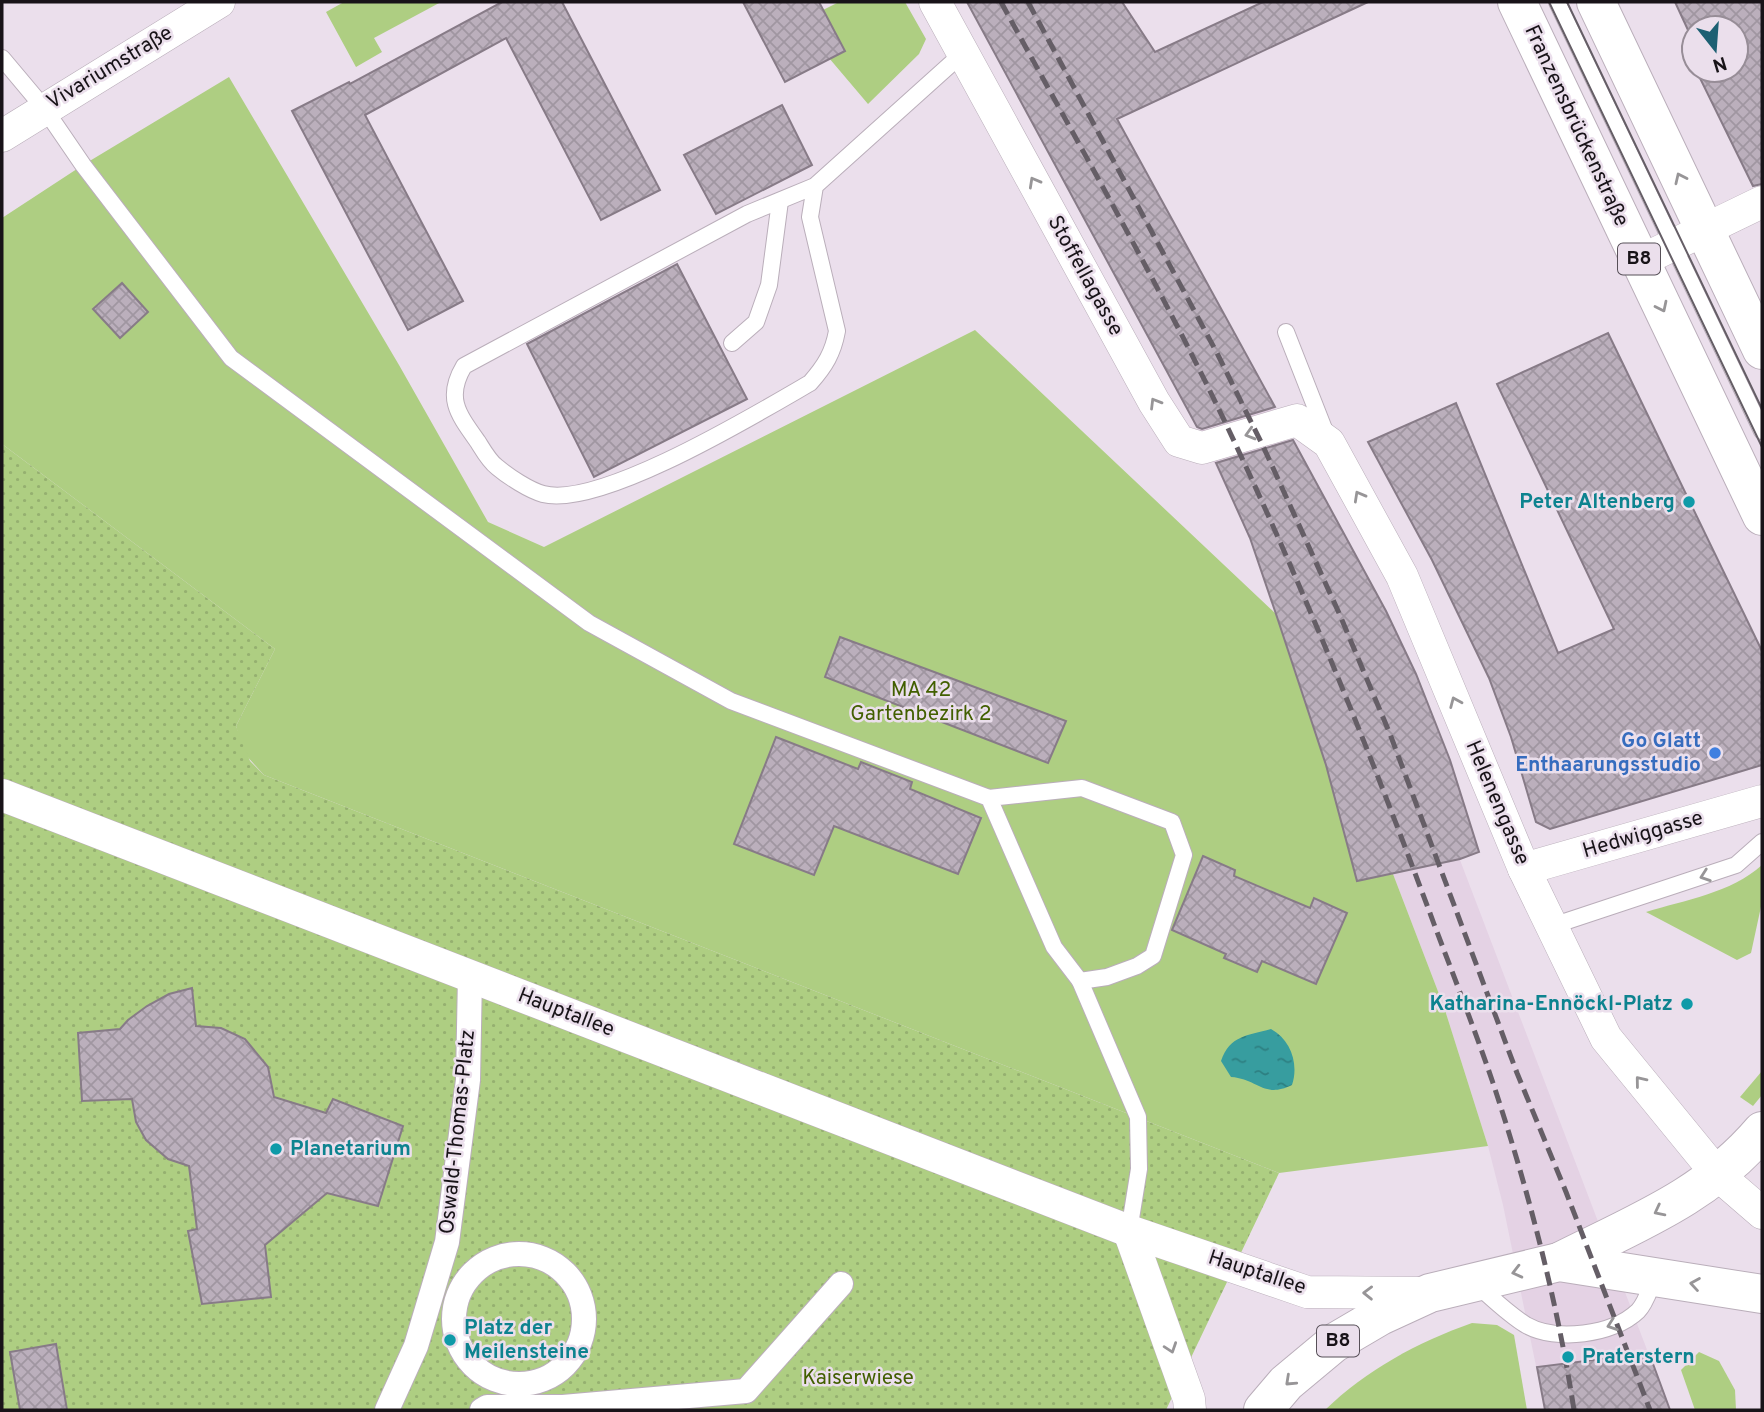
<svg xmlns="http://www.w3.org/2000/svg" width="1764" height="1412" font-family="Overpass,sans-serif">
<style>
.built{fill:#e4d2e4}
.green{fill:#aece82}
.park{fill:url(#park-dots)}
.water{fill:url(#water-ripples)}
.building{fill:url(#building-cross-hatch);stroke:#877b87;stroke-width:2}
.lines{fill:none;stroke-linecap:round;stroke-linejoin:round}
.service-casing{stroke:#baaeba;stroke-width:18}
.pedestrian-casing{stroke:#baaeba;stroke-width:26}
.minor-casing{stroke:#baaeba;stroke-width:33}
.primary-casing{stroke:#baaeba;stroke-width:40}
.service{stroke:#fff;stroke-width:16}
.pedestrian{stroke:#fff;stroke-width:24}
.minor{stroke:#fff;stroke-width:32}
.primary{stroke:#fff;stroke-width:38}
.tram{stroke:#655e66;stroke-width:2}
.rail{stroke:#655e66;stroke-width:5;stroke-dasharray:14 7;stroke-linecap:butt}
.oneway{stroke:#979597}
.culture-dot{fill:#0f9aa8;stroke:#ebdfec;stroke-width:2.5}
.shop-dot{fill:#3f7fe0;stroke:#ebdfec;stroke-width:2.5}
.labels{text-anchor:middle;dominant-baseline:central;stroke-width:5;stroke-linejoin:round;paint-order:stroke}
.shield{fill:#ebdfec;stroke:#575058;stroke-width:2}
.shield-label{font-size:19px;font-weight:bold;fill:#181318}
.street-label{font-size:21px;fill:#181318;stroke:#ebdfec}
.culture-label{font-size:21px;font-weight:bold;fill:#0d838f;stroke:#ebdfec;text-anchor:start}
.park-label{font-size:21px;fill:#425f00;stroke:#ebdfec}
.shop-label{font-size:21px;font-weight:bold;fill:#366cbe;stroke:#ebdfec;text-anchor:end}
</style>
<defs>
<pattern id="park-dots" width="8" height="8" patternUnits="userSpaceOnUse" patternTransform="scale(1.75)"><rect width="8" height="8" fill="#aece82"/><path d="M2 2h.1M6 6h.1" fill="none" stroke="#95b070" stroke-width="1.8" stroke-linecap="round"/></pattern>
<pattern id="water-ripples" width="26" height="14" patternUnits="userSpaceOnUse" patternTransform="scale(1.75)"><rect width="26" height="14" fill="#379d9f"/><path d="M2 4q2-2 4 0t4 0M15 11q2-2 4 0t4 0" fill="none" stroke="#2d7f81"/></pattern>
<pattern id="building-cross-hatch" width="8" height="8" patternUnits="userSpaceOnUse" patternTransform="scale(1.75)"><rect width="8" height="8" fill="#bbafbc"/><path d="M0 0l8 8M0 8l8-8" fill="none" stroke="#a096a1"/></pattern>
</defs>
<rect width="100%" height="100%" fill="#ebdfec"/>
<path class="built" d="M967 2H1053L1386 611 1416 674 1450 760 1479 852 1460 860 1670 1410H1545L1503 1205 1488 1146 1444 1007 1393 874 1357 881 1326 765 1250 538 1198 429Z"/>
<g class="green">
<path d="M344 2H441L374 38 382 52 356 67 326 12Z"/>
<path d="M839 2H905L926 39 919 54 868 104 829 58 845 51 823 10Z"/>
<path d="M229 77 399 365 488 522 544 547 975 330 1276 614 1326 765 1357 881 1393 874 1444 1007 1488 1146 1279 1173 264 775 244 753 236 726 275 649 2 444V218L83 165Z"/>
<path d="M1762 865V902L1751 953 1737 960 1646 912C1685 900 1731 893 1762 865Z"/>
<path d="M1762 1071V1095L1753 1106 1740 1097Z"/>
<path d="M1472 1323 1497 1325 1514 1335 1527 1410H1325C1366 1370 1418 1342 1472 1323Z"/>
<path d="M1699 1352 1719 1361 1735 1390 1736 1410H1695L1681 1370Z"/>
</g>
<path class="park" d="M2 444 275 649 236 726 250 761 264 775 1279 1173 1166 1410H2Z"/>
<path class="water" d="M1271 1029C1291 1040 1299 1064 1292 1085 1263 1099 1259 1079 1231 1077L1221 1061C1230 1035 1247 1036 1271 1029Z"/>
<g class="building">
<path d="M502 2H562L660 190 601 220 506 38 365 115 463 301 408 330 292 111 349 82 350 84Z"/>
<path d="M743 2H819L845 51 785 82Z"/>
<path d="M967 2H1122L1155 52 1263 2H1368L1117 119 1275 407 1202 429 1197 427Z"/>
<path d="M1675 2H1762V184L1753 186 1696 70H1736V28H1694V43Z"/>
<path d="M782 105 812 165 716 214 684 155Z"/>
<path d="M677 264 747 399 594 477 527 344Z"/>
<path d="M122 283 148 312 120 338 93 309Z"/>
<path d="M1608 333 1762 651V765L1550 829 1536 822 1511 737 1489 678 1432 560 1368 442 1456 403 1558 653 1614 629 1497 384Z"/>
<path d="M1293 440 1386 611 1416 674 1450 760 1479 852 1460 859 1357 881 1326 765 1276 614 1250 538 1216 463Z"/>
<path d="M840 637 1066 721 1048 763 825 677Z"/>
<path d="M776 737 858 769 861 762 912 782 910 789 981 818 958 874 834 826 814 875 734 844Z"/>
<path d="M1203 856 1235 870 1234 876 1310 908 1314 898 1347 913 1316 984 1262 961 1257 972 1224 958 1226 954 1172 930Z"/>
<path d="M192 988 196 1026 221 1028 245 1039 268 1067 274 1097 326 1113 333 1099 403 1126 378 1206 327 1193 265 1245 271 1297 202 1304 188 1231 197 1229 189 1166 168 1159 146 1140 136 1122 132 1099 82 1101 78 1033 120 1029 128 1020 147 1006 169 994Z"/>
<path d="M56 1344 67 1410H20L10 1352Z"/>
<path d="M1649 1353 1670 1410H1545L1537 1367Z"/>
</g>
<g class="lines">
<defs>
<g id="service">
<path d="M1557 2 1762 431"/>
<path d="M2 58 44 108 83 165 231 358 589 623 731 701 989 798 1054 947 1080 981 1107 977 1137 966 1153 956 1184 855 1172 822 1082 788 989 798"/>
<path d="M815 186 810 217 837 331C833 353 825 366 810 383 758 413 600 509 543 494 529 490 509 477 497 467 489 461 483 450 478 442 458 414 445 398 464 366L747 214 815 186 963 53"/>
<path d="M1286 332 1326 434"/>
<path d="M732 343 756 322 769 285 780 201"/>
<path d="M1552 926 1736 865 1762 842"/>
<path d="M1080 981 1138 1117 1139 1169 1129 1231"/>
<path d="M1476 1284C1492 1298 1508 1314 1526 1325 1556 1342 1613 1335 1638 1311 1646 1303 1650 1288 1655 1277"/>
</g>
<g id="pedestrian">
<circle cx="519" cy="1319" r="65"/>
<path d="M387 1410 416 1346 447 1242 468 1080 470 976"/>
<path d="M482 1410 487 1407H563L746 1391 841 1284"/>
</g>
<g id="minor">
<path d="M935 2 1154 402 1179 441 1202 448 1297 420 1329 443 1402 576 1524 869 1606 1038 1718 1175 1762 1213"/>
<path d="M2 136 219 2"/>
<path d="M1640 261 1762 202"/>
<path d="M2 795 1129 1231 1307 1292 1428 1293"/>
<path d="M1524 869 1762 801"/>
<path d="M1129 1231 1189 1399 1190 1410"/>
</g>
<g id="primary">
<path d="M1517 2 1762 516"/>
<path d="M1596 2 1762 350"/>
<path d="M1559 1262C1634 1224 1706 1197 1762 1131"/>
<path d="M1263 1410 1286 1383 1334 1343 1380 1316 1430 1293 1559 1262 1762 1294"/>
</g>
</defs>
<use href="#service" class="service-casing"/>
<use href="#pedestrian" class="pedestrian-casing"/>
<use href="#minor" class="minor-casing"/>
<use href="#primary" class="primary-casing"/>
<use href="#service" class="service"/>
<use href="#pedestrian" class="pedestrian"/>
<use href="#minor" class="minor"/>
<use href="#primary" class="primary"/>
<g class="tram">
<path d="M1549 2 1762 447"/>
<path d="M1567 2 1762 409"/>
</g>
<g class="rail">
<path d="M1001 2C1076 140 1157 280 1225 422 1303 586 1371 754 1434 924 1454 977 1475 1030 1493 1083 1528 1189 1557 1300 1574 1410"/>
<path d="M1028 2 1217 353 1263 446 1339 613 1390 734 1517 1073 1566 1192 1650 1410"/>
</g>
</g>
<defs><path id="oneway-chevron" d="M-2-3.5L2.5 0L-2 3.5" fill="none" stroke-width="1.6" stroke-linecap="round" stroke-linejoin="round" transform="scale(1.75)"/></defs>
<g class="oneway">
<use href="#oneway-chevron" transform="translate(1680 178) rotate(-115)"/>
<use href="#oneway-chevron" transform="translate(1034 182) rotate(-119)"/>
<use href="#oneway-chevron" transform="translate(1662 307) rotate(64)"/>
<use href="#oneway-chevron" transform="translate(1155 403) rotate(-121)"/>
<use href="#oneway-chevron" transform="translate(1250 434) rotate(164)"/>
<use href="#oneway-chevron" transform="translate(1359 496) rotate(-119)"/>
<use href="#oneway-chevron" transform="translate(1455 702) rotate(-113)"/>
<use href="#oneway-chevron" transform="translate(1705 876) rotate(161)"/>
<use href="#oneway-chevron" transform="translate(1640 1081) rotate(-129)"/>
<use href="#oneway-chevron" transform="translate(1659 1211) rotate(153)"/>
<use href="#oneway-chevron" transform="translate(1517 1272) rotate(166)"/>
<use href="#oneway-chevron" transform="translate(1695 1284) rotate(-171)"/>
<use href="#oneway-chevron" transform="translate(1368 1293) rotate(-179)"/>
<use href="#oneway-chevron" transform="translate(1612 1325) rotate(161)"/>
<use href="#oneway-chevron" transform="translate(1171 1348) rotate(71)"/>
<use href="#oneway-chevron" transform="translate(1290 1381) rotate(137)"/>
</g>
<g class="culture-dot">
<circle cx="1689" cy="502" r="7"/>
<circle cx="1687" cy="1004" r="7"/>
<circle cx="276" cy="1149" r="7"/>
<circle cx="450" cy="1340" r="7"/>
<circle cx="1568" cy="1357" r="7"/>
</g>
<circle class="shop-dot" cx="1715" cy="753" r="7"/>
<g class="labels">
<g class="shield">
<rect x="1618" y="243.5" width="42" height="31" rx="5"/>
<rect x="1317" y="1325.5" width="42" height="31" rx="5"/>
</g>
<g class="shield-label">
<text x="1639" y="259">B8</text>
<text x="1338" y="1341">B8</text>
</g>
<g class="street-label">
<text transform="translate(110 68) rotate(-31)">Vivariumstraße</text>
<text transform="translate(1576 126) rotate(65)">Franzensbrückenstraße</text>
<text transform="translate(1085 276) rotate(61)">Stoffellagasse</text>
<text transform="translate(1497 803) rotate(67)">Helenengasse</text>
<text transform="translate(1643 835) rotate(-16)">Hedwiggasse</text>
<text transform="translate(566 1013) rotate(21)">Hauptallee</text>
<text transform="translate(458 1132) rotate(-84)">Oswald-Thomas-Platz</text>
<text transform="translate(1257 1273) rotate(18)">Hauptallee</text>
</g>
<g class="culture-label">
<text x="1675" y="502" text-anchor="end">Peter Altenberg</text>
<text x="1673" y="1004" text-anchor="end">Katharina-Ennöckl-Platz</text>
<text x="290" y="1149">Planetarium</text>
<text x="464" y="1328">Platz der<tspan x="464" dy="24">Meilensteine</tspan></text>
<text x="1582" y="1357">Praterstern</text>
</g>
<g class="park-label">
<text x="921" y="690">MA 42<tspan x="921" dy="24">Gartenbezirk 2</tspan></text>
<text x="858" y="1378">Kaiserwiese</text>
</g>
<g class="shop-label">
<text x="1701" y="741">Go Glatt<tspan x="1701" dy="24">Enthaarungsstudio</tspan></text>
</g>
</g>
<rect width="1764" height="1412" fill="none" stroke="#181318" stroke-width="7"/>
<g transform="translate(1715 49) rotate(163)"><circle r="33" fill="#ebdfec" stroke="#978d97" stroke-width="2"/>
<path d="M0-5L12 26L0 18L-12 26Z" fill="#1d6073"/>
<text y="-10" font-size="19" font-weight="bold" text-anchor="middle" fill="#181318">N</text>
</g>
</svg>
